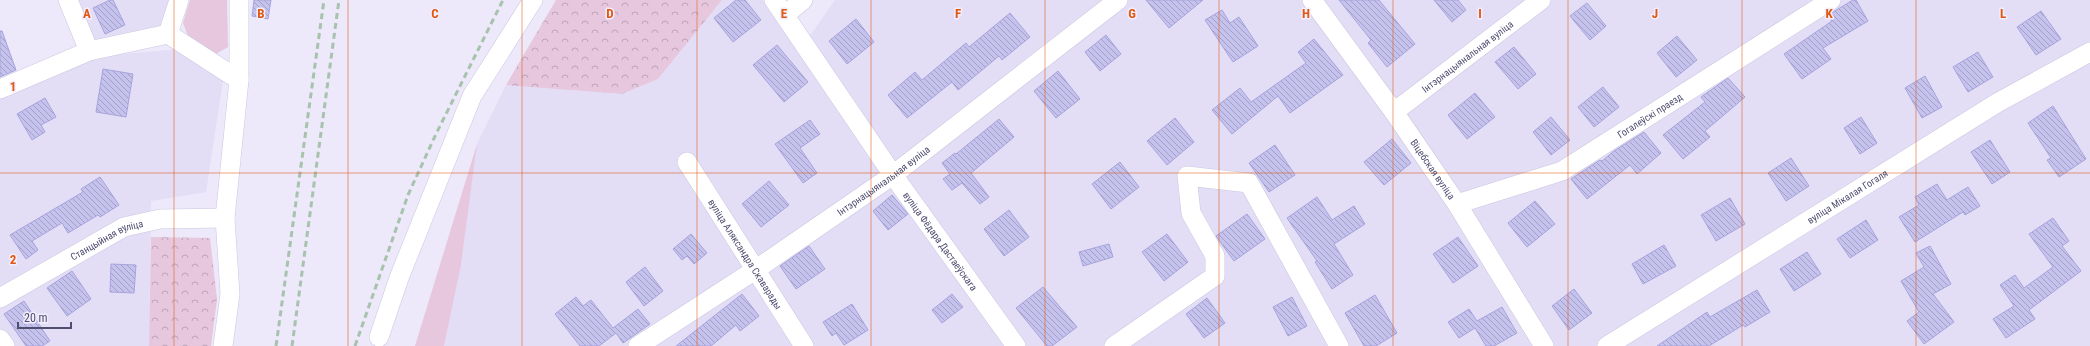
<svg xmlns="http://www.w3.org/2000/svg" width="2090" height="346" font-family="'Roboto Condensed',sans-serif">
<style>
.residential{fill:#e3ddf6}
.green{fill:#e6c7de}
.forest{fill:url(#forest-crowns)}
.building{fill:url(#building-back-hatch);stroke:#a7a4de}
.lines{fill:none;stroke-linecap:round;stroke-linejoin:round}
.minor-casing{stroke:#cac7e0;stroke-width:20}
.minor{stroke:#fff;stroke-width:19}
.rail{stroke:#a7c3ad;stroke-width:3;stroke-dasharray:6 4;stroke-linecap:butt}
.grid{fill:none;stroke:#e05811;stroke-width:1;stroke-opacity:0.55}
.labels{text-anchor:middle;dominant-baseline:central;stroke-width:3;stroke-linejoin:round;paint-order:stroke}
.street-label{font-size:10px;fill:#4f4e71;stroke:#f2eefd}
.grid-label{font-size:13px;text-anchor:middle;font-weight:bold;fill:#e05811;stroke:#f2eefd;stroke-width:3;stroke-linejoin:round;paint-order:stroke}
</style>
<defs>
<pattern id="forest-crowns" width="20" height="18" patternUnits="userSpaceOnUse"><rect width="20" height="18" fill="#e6c7de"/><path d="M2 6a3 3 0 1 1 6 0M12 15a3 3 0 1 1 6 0" fill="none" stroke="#bda4b8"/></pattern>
<pattern id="building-back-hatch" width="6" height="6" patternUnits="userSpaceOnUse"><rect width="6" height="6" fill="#c5c2ed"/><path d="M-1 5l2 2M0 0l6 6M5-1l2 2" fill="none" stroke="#a2a0c4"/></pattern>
</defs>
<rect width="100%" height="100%" fill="#ede8fa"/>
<g class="residential">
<path d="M77 0H172L164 25 94 40Z"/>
<path d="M722 0H763L796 45 812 33 835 0H2090V346H444L461 265 477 144 506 85 622 94 658 79Z"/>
<path d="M179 49 223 80 206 192 151 201 149 346H0V95L100 56Z"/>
</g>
<g class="green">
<path d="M190 0H227L228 47 216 54 188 36 183 23Z"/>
<path d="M477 144 461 265 444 346H415Z"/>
</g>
<g class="forest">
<path d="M556 0H722L658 79 622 94 506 85Z"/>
<path d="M151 237 210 238 217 299 211 346H149Z"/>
</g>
<g class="building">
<path d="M110 0H113L125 25 105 34 93 8Z"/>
<path d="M254 0H271L268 19 252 16Z"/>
<path d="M736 0H745L761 20 733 42 714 18Z"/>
<path d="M1146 0H1203L1169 28Z"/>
<path d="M1339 0H1379L1415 44 1387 67 1368 43 1371 40Z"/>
<path d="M1434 0H1458L1466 10 1452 22Z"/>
<path d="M1853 0H1856L1868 21 1823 48 1831 59 1802 79 1784 54 1832 21 1828 15Z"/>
<path d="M1587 3 1606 26 1590 40 1570 16Z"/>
<path d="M1222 10 1230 23 1239 17 1258 46 1233 62 1205 20Z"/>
<path d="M2041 11 2061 39 2036 55 2017 27Z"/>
<path d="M1010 13 1030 37 1002 60 999 56 958 90 952 82 907 118 888 95 915 72 922 80 966 43 969 47Z"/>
<path d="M856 19 874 42 847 64 829 41Z"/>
<path d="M0 31H2L16 70 0 77Z"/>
<path d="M1106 35 1121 54 1100 71 1085 52Z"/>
<path d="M1677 36 1697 60 1676 77 1657 53Z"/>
<path d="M1314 39 1343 75 1290 113 1278 96 1232 134 1212 110 1240 88 1251 102 1306 63 1298 52Z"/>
<path d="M777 45 808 82 784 102 753 65Z"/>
<path d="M1514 47 1536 74 1518 89 1495 62Z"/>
<path d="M1978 52 1993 77 1968 92 1953 67Z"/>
<path d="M103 69 133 74 126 117 96 112Z"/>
<path d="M1058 71 1080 99 1056 118 1034 91Z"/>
<path d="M1925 76 1942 107 1922 118 1905 88Z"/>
<path d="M1728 78 1745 97 1705 131 1710 137 1683 159 1663 135 1705 102 1701 97Z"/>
<path d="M1603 87 1619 107 1594 127 1578 107Z"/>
<path d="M1475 93 1495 117 1467 139 1448 115Z"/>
<path d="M45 98 56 117 41 125 45 132 32 140 17 114Z"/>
<path d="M2053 106 2086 159 2059 177 2047 160 2051 158 2028 123Z"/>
<path d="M1551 117 1570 140 1551 155 1533 132Z"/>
<path d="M1861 117 1877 143 1860 154 1844 128Z"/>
<path d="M1175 118 1194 142 1167 165 1147 141Z"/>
<path d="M999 119 1014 137 971 173 989 197 980 204 962 183 952 190 943 179 950 174 942 163 955 153 956 154Z"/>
<path d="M810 120 820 134 800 148 817 173 803 183 775 144Z"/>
<path d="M1644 132 1661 153 1637 174 1630 165 1587 199 1571 179 1600 160 1602 161 1614 151Z"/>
<path d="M1392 139 1411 163 1384 185 1364 162Z"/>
<path d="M1990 140 2010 172 1992 184 1971 152Z"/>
<path d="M1275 145 1295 175 1269 192 1249 163Z"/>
<path d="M1791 158 1809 186 1786 201 1768 173Z"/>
<path d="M1120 162 1139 187 1111 209 1092 184Z"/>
<path d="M100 177 119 205 100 217 98 215 68 233 62 223 32 241 38 250 26 259 10 235 83 192 81 189Z"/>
<path d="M769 181 789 205 761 227 742 204Z"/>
<path d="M1937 184 1947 200 1968 187 1980 206 1965 215 1963 212 1915 242 1899 217 1919 205 1915 197Z"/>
<path d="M892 195 908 214 888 230 873 211Z"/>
<path d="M1317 197 1332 220 1354 206 1365 224 1334 244 1353 275 1332 289 1315 262 1317 261 1287 218Z"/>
<path d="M1730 198 1745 224 1716 241 1701 215Z"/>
<path d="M1535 201 1555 224 1527 247 1508 223Z"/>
<path d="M1009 210 1029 237 1004 256 984 229Z"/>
<path d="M1247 214 1265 239 1234 261 1216 236Z"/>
<path d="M2053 218 2069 241 2062 246 2081 271 2029 310 2035 319 2006 338 1993 319 2014 306 2000 285 2015 275 2024 288 2053 267 2029 234Z"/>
<path d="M1866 220 1878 240 1850 258 1837 239Z"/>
<path d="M691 234 707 253 694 264 687 256 682 260 673 249Z"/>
<path d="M1167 234 1188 262 1164 281 1142 252Z"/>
<path d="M1458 237 1478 266 1453 283 1433 254Z"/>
<path d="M1109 244 1113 257 1083 266 1079 252Z"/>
<path d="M1664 245 1676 266 1643 284 1632 264Z"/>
<path d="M809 246 825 269 796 289 780 266Z"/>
<path d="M1930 246 1951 284 1933 294 1954 322 1924 344 1907 321 1919 312 1901 281 1924 267 1916 253Z"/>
<path d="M1807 252 1821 274 1794 291 1780 269Z"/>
<path d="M111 264 136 265 134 293 110 292Z"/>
<path d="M645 267 663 291 644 306 626 282Z"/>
<path d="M72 271 91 299 67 316 47 288Z"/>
<path d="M1043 287 1077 327 1052 346H1047L1016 308Z"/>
<path d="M1574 289 1592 313 1569 330 1552 306Z"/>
<path d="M1757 290 1770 312 1745 327 1743 325 1709 346H1657L1707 312 1710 317Z"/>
<path d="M742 294 759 316 740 331 736 325 711 346H676Z"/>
<path d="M952 294 963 307 942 323 932 310Z"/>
<path d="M1375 295 1397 333 1376 346H1364L1345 313Z"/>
<path d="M576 297 583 306 591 300 613 328 638 309 650 324 623 343 616 333 599 346H580L555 314Z"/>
<path d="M1292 297 1307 326 1288 336 1273 307Z"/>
<path d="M1207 298 1225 323 1204 338 1186 314Z"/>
<path d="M24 301 50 341 42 346H26L4 314Z"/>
<path d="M852 304 868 330 844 345 836 333 832 336 823 322Z"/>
<path d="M1502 307 1517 333 1494 346H1486L1475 328 1459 338 1448 322 1469 309 1477 321Z"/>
</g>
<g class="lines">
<defs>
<g id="minor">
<path d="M68 0 89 51"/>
<path id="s1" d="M774 0 893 175 1016 346"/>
<path id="s2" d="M1312 0 1394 112 1457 204 1544 346"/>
<path d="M785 15 803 0"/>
<path d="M168 34 239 80"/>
<path d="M0 89 89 51 168 34 179 0"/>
<path id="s3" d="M1394 112 1541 0"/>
<path id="s4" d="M687 162 804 346"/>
<path id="s5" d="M1457 204 1562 171 1831 0"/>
<path id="s6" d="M0 298 124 227 160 219 225 218"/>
<path d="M379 337 399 278 472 96 533 0"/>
<path d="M0 339 5 346"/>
<path d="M223 346 230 294 225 218 239 80V0"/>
<path id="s7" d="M638 346 755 270 893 175 1118 0"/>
<path d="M1114 346 1215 276V256L1191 213 1187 176 1249 183 1339 346"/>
<path id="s8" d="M1607 346 1997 103 2090 52"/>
</g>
</defs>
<use href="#minor" class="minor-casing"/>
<use href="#minor" class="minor"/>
<g class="rail">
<path d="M276 346 324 0"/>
<path d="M292 346 339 0"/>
<path d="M355 346 408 195 436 134 503 0"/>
</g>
</g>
<path class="grid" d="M174 0V346M348 0V346M522 0V346M697 0V346M871 0V346M1045 0V346M1219 0V346M1393 0V346M1568 0V346M1742 0V346M1916 0V346M0 173H2090"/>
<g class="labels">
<g class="street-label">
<text stroke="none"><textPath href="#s3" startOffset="92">Інтэрнацыянальная вуліца</textPath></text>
<text stroke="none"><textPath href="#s5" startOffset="214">Гогалеўскі праезд</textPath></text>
<text stroke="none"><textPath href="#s2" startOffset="208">Віцебская вуліца</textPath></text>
<text stroke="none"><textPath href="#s7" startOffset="296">Інтэрнацыянальная вуліца</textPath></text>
<text stroke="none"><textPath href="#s8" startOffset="283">вуліца Мікалая Гогаля</textPath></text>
<text stroke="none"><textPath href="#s6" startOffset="122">Станцыйная вуліца</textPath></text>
<text stroke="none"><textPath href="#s1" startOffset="293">вуліца Фёдара Дастаеўскага</textPath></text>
<text stroke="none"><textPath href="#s4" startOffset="109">вуліца Аляксандра Скаварады</textPath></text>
</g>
</g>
<g class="grid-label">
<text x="87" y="18">A</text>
<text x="261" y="18">B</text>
<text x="435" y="18">C</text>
<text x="610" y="18">D</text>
<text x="784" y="18">E</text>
<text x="958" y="18">F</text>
<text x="1132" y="18">G</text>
<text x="1306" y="18">H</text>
<text x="1480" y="18">I</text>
<text x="1655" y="18">J</text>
<text x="1829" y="18">K</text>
<text x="2003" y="18">L</text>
<text x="13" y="91">1</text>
<text x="13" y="264">2</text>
</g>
<path d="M18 322v6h53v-6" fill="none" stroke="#4f4e71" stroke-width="2"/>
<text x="24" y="322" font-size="12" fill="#4f4e71" stroke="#f2eefd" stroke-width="3" paint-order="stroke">20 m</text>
</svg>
